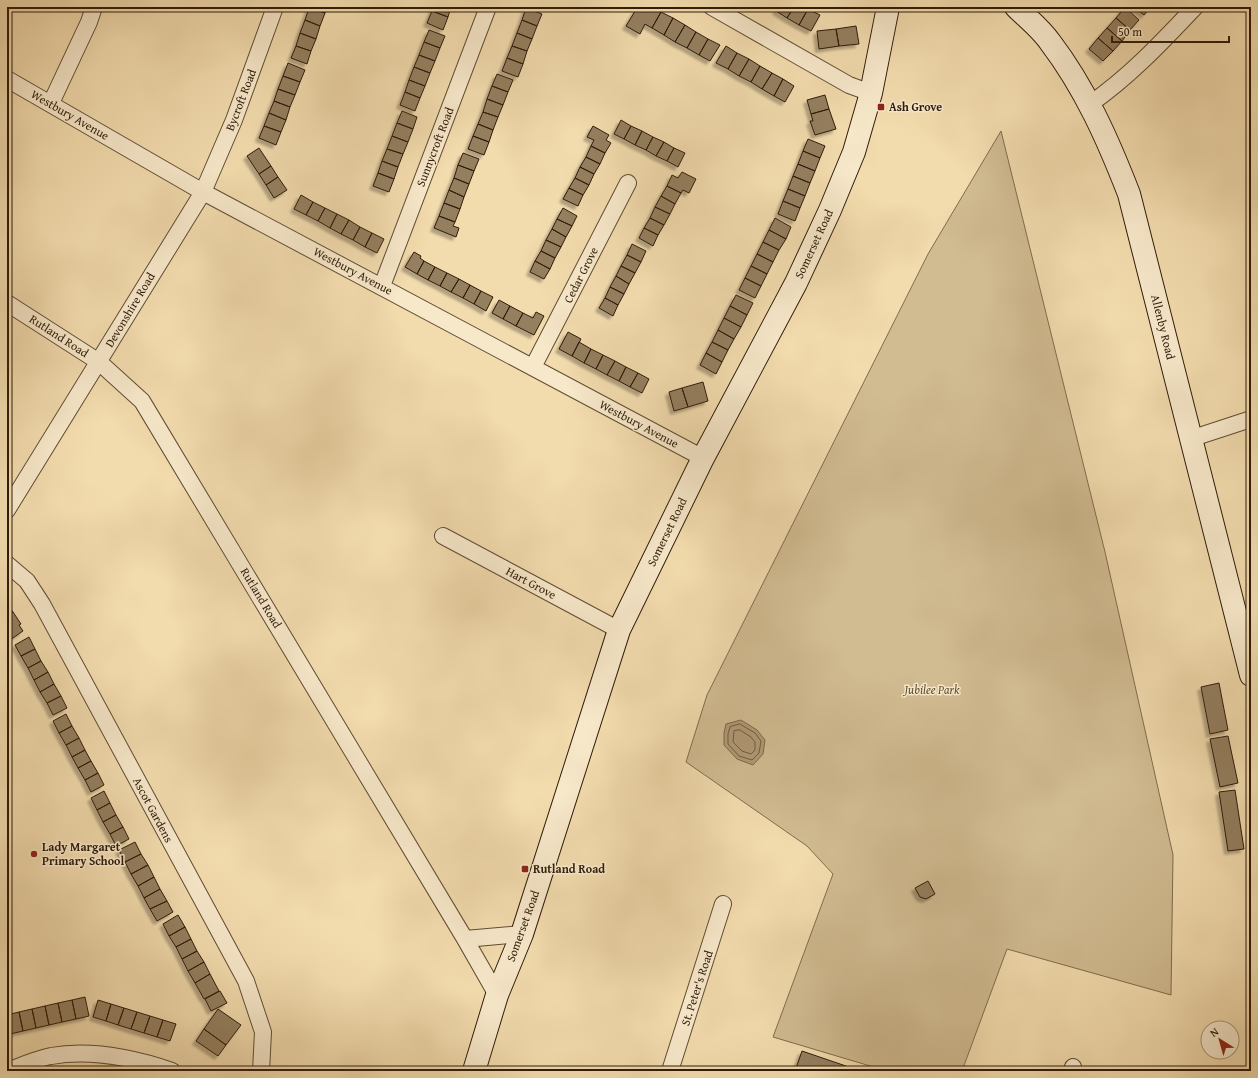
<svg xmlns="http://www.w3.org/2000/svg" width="1258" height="1078" viewBox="0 0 1258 1078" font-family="'Gentium Book Plus',serif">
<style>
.green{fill:#d1bb91;stroke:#806c4e}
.water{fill:#b09a76;stroke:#7c684b}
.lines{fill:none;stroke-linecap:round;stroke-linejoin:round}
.shore{stroke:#705b40;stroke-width:1}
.building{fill:#947f5f;stroke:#2f1c0a;filter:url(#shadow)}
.street-casing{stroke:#604c33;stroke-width:18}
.secondary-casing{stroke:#2f1c0a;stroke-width:24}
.street{stroke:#f7e8ca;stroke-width:16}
.secondary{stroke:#f7e8ca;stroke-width:22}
.poi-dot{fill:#8f2418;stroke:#f7e8ca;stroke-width:1.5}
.labels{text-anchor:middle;stroke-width:3;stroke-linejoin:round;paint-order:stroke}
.street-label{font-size:12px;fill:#2f1c0a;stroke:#f7e8ca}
.poi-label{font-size:12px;font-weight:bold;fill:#2f1c0a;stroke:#f7e8ca;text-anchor:start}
.park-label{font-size:12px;font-style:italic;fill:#604c32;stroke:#f7e8ca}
</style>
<defs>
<filter id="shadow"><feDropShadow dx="-3.5" dy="3.5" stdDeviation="1" flood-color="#0004"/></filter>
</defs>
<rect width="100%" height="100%" fill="#f2dbad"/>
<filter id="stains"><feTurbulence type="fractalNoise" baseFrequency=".005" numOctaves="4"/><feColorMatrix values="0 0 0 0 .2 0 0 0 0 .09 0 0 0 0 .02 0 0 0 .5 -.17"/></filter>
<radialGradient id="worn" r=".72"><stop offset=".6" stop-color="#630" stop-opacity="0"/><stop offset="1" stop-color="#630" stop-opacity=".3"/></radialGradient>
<path class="green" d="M1001 131 1105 552 1173 855 1171 995 1007 949 962 1071H887L773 1037 833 874 807 846 686 762 707 695 928 254Z"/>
<path class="water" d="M741 720 757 730 765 740 763 754 753 765 737 759 724 745V733L726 724Z"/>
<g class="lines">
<path class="shore" d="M740 724 755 733 761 741 759 753 752 760 739 756 728 744V734L730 727Z
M740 730 751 737 755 742V750L751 754 742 751 733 742 734 731Z"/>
</g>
<path class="building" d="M309 7H327L325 13Z
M433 7H451L448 17 432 11Z
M644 7 648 9 649 7H653L661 12 652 28 645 24 640 34 626 26 637 8Z
M778 7H794L787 18 776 11Z
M794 7H805L808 9 799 25 787 18Z
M1125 7 1139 20 1130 30 1116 18Z
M1134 7H1151L1144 15Z
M309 8 325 13 320 26 305 20Z
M526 8 542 14 537 26 522 20Z
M808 9 820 15 811 31 799 25Z
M432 11 448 17 443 30 427 23Z
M661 12 673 18 664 35 652 28Z
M673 18 685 25 675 42 664 35Z
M1116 18 1130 30 1122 41 1107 28Z
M305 20 320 26 316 39 300 33Z
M522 20 537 26 532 39 517 33Z
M685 25 696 32 687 48 675 42Z
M856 26 859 44 839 46 836 29Z
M1107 28 1122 41 1113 51 1098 38Z
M836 29 839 46 819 49 817 31Z
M429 30 445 36 440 48 424 42Z
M696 32 708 39 699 55 687 48Z
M300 33 316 39 311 51 296 46Z
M517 33 532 39 527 51 512 46Z
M1098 38 1113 51 1103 61 1089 49Z
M708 39 720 45 710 61 699 55Z
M424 42 440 48 435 61 419 55Z
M296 46 311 51 307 64 291 58Z
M512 46 527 51 523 64 507 58Z
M726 46 737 53 728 69 716 63Z
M737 53 749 59 739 76 728 69Z
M419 55 435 61 430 73 414 67Z
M507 58 523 64 518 77 502 71Z
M749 59 760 66 751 82 739 76Z
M288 63 305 70 300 82 283 76Z
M760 66 772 73 762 89 751 82Z
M414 67 430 73 425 86 409 80Z
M772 73 783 79 774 96 762 89Z
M497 74 513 80 508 92 492 86Z
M283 76 300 82 295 95 278 89Z
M783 79 794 86 785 102 774 96Z
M409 80 425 86 420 98 405 92Z
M492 86 508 92 503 105 487 99Z
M278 89 295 95 290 107 274 101Z
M405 92 420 98 415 111 400 105Z
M825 95 829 109 811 114 807 100Z
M487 99 503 105 498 117 483 112Z
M274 101 290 107 286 120 269 113Z
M829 109 836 129 815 135 810 121H813L811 114Z
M402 111 417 117 413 129 397 123Z
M483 112 498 117 493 130 478 124Z
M269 113 286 120 281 132 264 126Z
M621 120 631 126 624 139 614 134Z
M397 123 413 129 408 142 392 136Z
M478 124 493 130 489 142 473 136Z
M264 126 281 132 276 145 259 138Z
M593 126 609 135 606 140 611 143 605 153 591 146 594 140 587 137Z
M631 126 642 131 635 145 624 139Z
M642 131 653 137 646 150 635 145Z
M392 136 408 142 403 154 387 149Z
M473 136 489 142 484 155 468 149Z
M653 137 664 142 656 156 646 150Z
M808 139 825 146 820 158 803 151Z
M664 142 674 148 667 161 656 156Z
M591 146 605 153 600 164 586 157Z
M259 148 271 166 259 174 247 156Z
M674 148 685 153 678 167 667 161Z
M387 149 403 154 398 167 382 161Z
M803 151 820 158 815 171 798 164Z
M463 153 479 159 474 171 458 165Z
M586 157 600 164 594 174 580 167Z
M382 161 398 167 394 179 378 173Z
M798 164 815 171 810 183 793 176Z
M458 165 474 171 469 184 454 178Z
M271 166 278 177 266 185 259 174Z
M580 167 594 174 589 185 575 178Z
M682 172 696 179 689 193 683 190 681 193 667 186 672 175 678 178Z
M378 173 394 179 389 192 373 186Z
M793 176 810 183 805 196 788 189Z
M278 177 287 190 274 198 266 185Z
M454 178 469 184 464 197 449 190Z
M575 178 589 185 583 195 569 188Z
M667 186 681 193 675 204 661 196Z
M569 188 583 195 578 206 563 199Z
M788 189 805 196 800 208 783 201Z
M449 190 464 197 460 209 444 203Z
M301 195 313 202 306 215 294 209Z
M661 196 675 204 670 214 655 207Z
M783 201 800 208 795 221 778 214Z
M313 202 325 208 318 221 306 215Z
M444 203 460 209 455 222 439 216Z
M655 207 670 214 664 225 650 218Z
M325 208 337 214 330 228 318 221Z
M563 208 577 216 572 226 557 219Z
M337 214 349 220 341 234 330 228Z
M439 216 455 222 453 226 459 228 456 237 434 228Z
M650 218 664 225 658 235 644 228Z
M775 218 791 227 786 239 769 230Z
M557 219 572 226 566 237 552 229Z
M349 220 360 227 353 240 341 234Z
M360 227 372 233 365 247 353 240Z
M644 228 658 235 653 246 639 238Z
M552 229 566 237 561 247 546 240Z
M769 230 786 239 779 250 763 242Z
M372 233 384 239 377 253 365 247Z
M546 240 561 247 555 258 541 251Z
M763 242 779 250 773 262 757 254Z
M632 244 646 251 641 262 627 255Z
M541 251 555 258 550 269 535 261Z
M414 252 421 256 420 258 424 261 417 274 405 267Z
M757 254 773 262 767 274 751 266Z
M627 255 641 262 635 273 621 266Z
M424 261 435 267 428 280 417 274Z
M535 261 550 269 544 279 530 272Z
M621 266 635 273 629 284 616 276Z
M751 266 767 274 761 286 745 278Z
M435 267 447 273 440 286 428 280Z
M447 273 459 279 451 292 440 286Z
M616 276 629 284 624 294 610 287Z
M745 278 761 286 755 298 739 290Z
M459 279 470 285 463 298 451 292Z
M470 285 481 291 474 304 463 298Z
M610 287 624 294 618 305 605 298Z
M481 291 493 297 486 311 474 304Z
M736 295 753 303 747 315 730 306Z
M605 298 618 305 613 316 599 308Z
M499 300 510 306 503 319 492 313Z
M510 306 523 313 516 326 503 319Z
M730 306 747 315 741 327 724 318Z
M536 312 544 316 534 335 516 326 523 313 533 318Z
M724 318 741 327 734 339 718 330Z
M718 330 734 339 728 350 712 342Z
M568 332 581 339 572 356 559 349Z
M579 342 591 349 584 363 572 356Z
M712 342 728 350 722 362 706 353Z
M591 349 603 355 596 369 584 363Z
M706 353 722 362 716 374 700 365Z
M603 355 615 361 607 375 596 369Z
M615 361 626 367 619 381 607 375Z
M626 367 638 373 630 387 619 381Z
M638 373 649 379 642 393 630 387Z
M703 382 708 401 688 407 682 388Z
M682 388 688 407 674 411 669 392Z
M7 604 13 612 7 616Z
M13 612 21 624 19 625 23 631 7 642V616Z
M29 637 35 649 21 656 15 645Z
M35 649 41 661 28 668 21 656Z
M41 661 48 672 34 680 28 668Z
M48 672 54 684 40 692 34 680Z
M1219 683 1228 730 1210 734 1201 687Z
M54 684 61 696 47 703 40 692Z
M61 696 67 708 53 715 47 703Z
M66 714 72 726 59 733 53 721Z
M72 726 79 738 66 745 59 733Z
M1228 736 1238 783 1220 787 1210 739Z
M79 738 85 750 72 757 66 745Z
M85 750 91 761 78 768 72 757Z
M91 761 98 773 85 780 78 768Z
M98 773 104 785 91 792 85 780Z
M1235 790 1244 849 1228 851 1219 792Z
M104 791 110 803 97 810 91 798Z
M110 803 116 815 103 822 97 810Z
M116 815 123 827 110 834 103 822Z
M123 827 129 839 116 846 110 834Z
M135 842 141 854 125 862 119 850Z
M141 854 148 865 131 874 125 862Z
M148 865 154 877 138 886 131 874Z
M154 877 160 889 144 898 138 886Z
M928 881 935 894 926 899 920 897 915 888Z
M160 889 167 901 150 909 144 898Z
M167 901 173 912 157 921 150 909Z
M178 915 185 927 169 936 163 924Z
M185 927 191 939 176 947 169 936Z
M191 939 197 951 182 959 176 947Z
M197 951 204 962 188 971 182 959Z
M204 962 210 974 195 983 188 971Z
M210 974 219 991 204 999 195 983Z
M220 991 227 1003 211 1011 205 999Z
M85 997 89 1016 76 1019 72 1000Z
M72 1000 76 1019 62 1022 58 1003Z
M98 1000 111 1004 106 1021 93 1017Z
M58 1003 62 1022 49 1025 45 1006Z
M111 1004 124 1008 118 1025 106 1021Z
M45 1006 49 1025 36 1028 32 1009Z
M124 1008 137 1012 131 1029 118 1025Z
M32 1009 36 1028 23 1031 19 1012Z
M218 1009 241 1025 226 1045 204 1029Z
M19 1012 23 1031 10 1034 7 1021V1015Z
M137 1012 150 1016 144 1033 131 1029Z
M150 1016 163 1020 157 1037 144 1033Z
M163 1020 176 1024 170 1041 157 1037Z
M204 1029 226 1045 218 1056 196 1041Z
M802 1051 846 1066 844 1071H795Z"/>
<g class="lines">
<defs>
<path id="street" d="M712 7 849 85 871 93
M7 79 203 192 703 458
M51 103 89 22 94 7
M1090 104C1129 77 1162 42 1195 7
M382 286 488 7
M7 303 99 362 142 401 465 939 497 995
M533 367 628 183
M1190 439 1251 419
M7 510 203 192 234 120 275 7
M443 536 619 630
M7 564 27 581 42 604 246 981 263 1032 261 1071
M465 939 522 934
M8 1071C22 1065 36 1059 51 1056 91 1049 134 1058 172 1071
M670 1071 723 904
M1072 1071 1073 1067"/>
<path id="secondary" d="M1016 7C1027 18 1041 29 1050 42 1085 88 1108 140 1129 194L1251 675
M474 1071 497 995 522 934 619 630 703 458 796 283 830 210 854 152 871 93 888 7"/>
</defs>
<use href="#street" class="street-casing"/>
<use href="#secondary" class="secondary-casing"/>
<use href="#street" class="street"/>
<use href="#secondary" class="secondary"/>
</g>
<g class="poi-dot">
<rect x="877" y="103" width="8" height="8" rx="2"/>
<circle cx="34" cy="854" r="4"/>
<rect x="521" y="865" width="8" height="8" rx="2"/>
</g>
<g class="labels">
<g class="street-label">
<text transform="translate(241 100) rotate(-69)" y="4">Bycroft Road</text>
<text transform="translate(70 115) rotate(30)" y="4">Westbury Avenue</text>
<text transform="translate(435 147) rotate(-69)" y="4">Sunnycroft Road</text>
<text transform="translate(814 244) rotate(-65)" y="4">Somerset Road</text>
<text transform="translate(353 271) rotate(28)" y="4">Westbury Avenue</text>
<text transform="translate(581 275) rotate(-63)" y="4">Cedar Grove</text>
<text transform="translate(130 310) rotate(-59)" y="4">Devonshire Road</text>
<text transform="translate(1163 327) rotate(76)" y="4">Allenby Road</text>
<text transform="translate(59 336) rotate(33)" y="4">Rutland Road</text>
<text transform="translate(639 424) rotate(28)" y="4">Westbury Avenue</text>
<text transform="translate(667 532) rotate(-64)" y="4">Somerset Road</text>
<text transform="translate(531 583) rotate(28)" y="4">Hart Grove</text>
<text transform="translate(261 598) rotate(59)" y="4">Rutland Road</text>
<text transform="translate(153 810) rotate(62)" y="4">Ascot Gardens</text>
<text transform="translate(523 926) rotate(-70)" y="4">Somerset Road</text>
<text transform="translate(697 988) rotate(-72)" y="4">St. Peter's Road</text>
</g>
<g class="poi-label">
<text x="889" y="111">Ash Grove</text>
<text x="42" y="851">Lady Margaret<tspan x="42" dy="14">Primary School</tspan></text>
<text x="533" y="873">Rutland Road</text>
</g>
<g class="park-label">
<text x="932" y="694">Jubilee Park</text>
</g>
</g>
<rect width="1258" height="1078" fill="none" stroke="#f2dbad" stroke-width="24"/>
<rect x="8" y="8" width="1242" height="1062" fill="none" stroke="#2f1c0a" stroke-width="2"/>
<rect x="12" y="12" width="1234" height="1054" fill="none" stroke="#2f1c0a"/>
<g transform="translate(1220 1040) rotate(323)"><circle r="19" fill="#f7e8ca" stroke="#a7967d"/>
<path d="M0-3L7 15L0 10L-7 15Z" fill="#8f2418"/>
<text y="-6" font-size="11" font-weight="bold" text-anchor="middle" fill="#2f1c0a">N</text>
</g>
<path d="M1112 36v6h117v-6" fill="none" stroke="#2f1c0a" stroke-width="2"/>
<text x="1118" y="36" font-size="12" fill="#2f1c0a" stroke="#f7e8ca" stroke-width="3" paint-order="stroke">50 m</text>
<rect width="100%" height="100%" filter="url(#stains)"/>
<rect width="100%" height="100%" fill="url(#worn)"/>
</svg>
